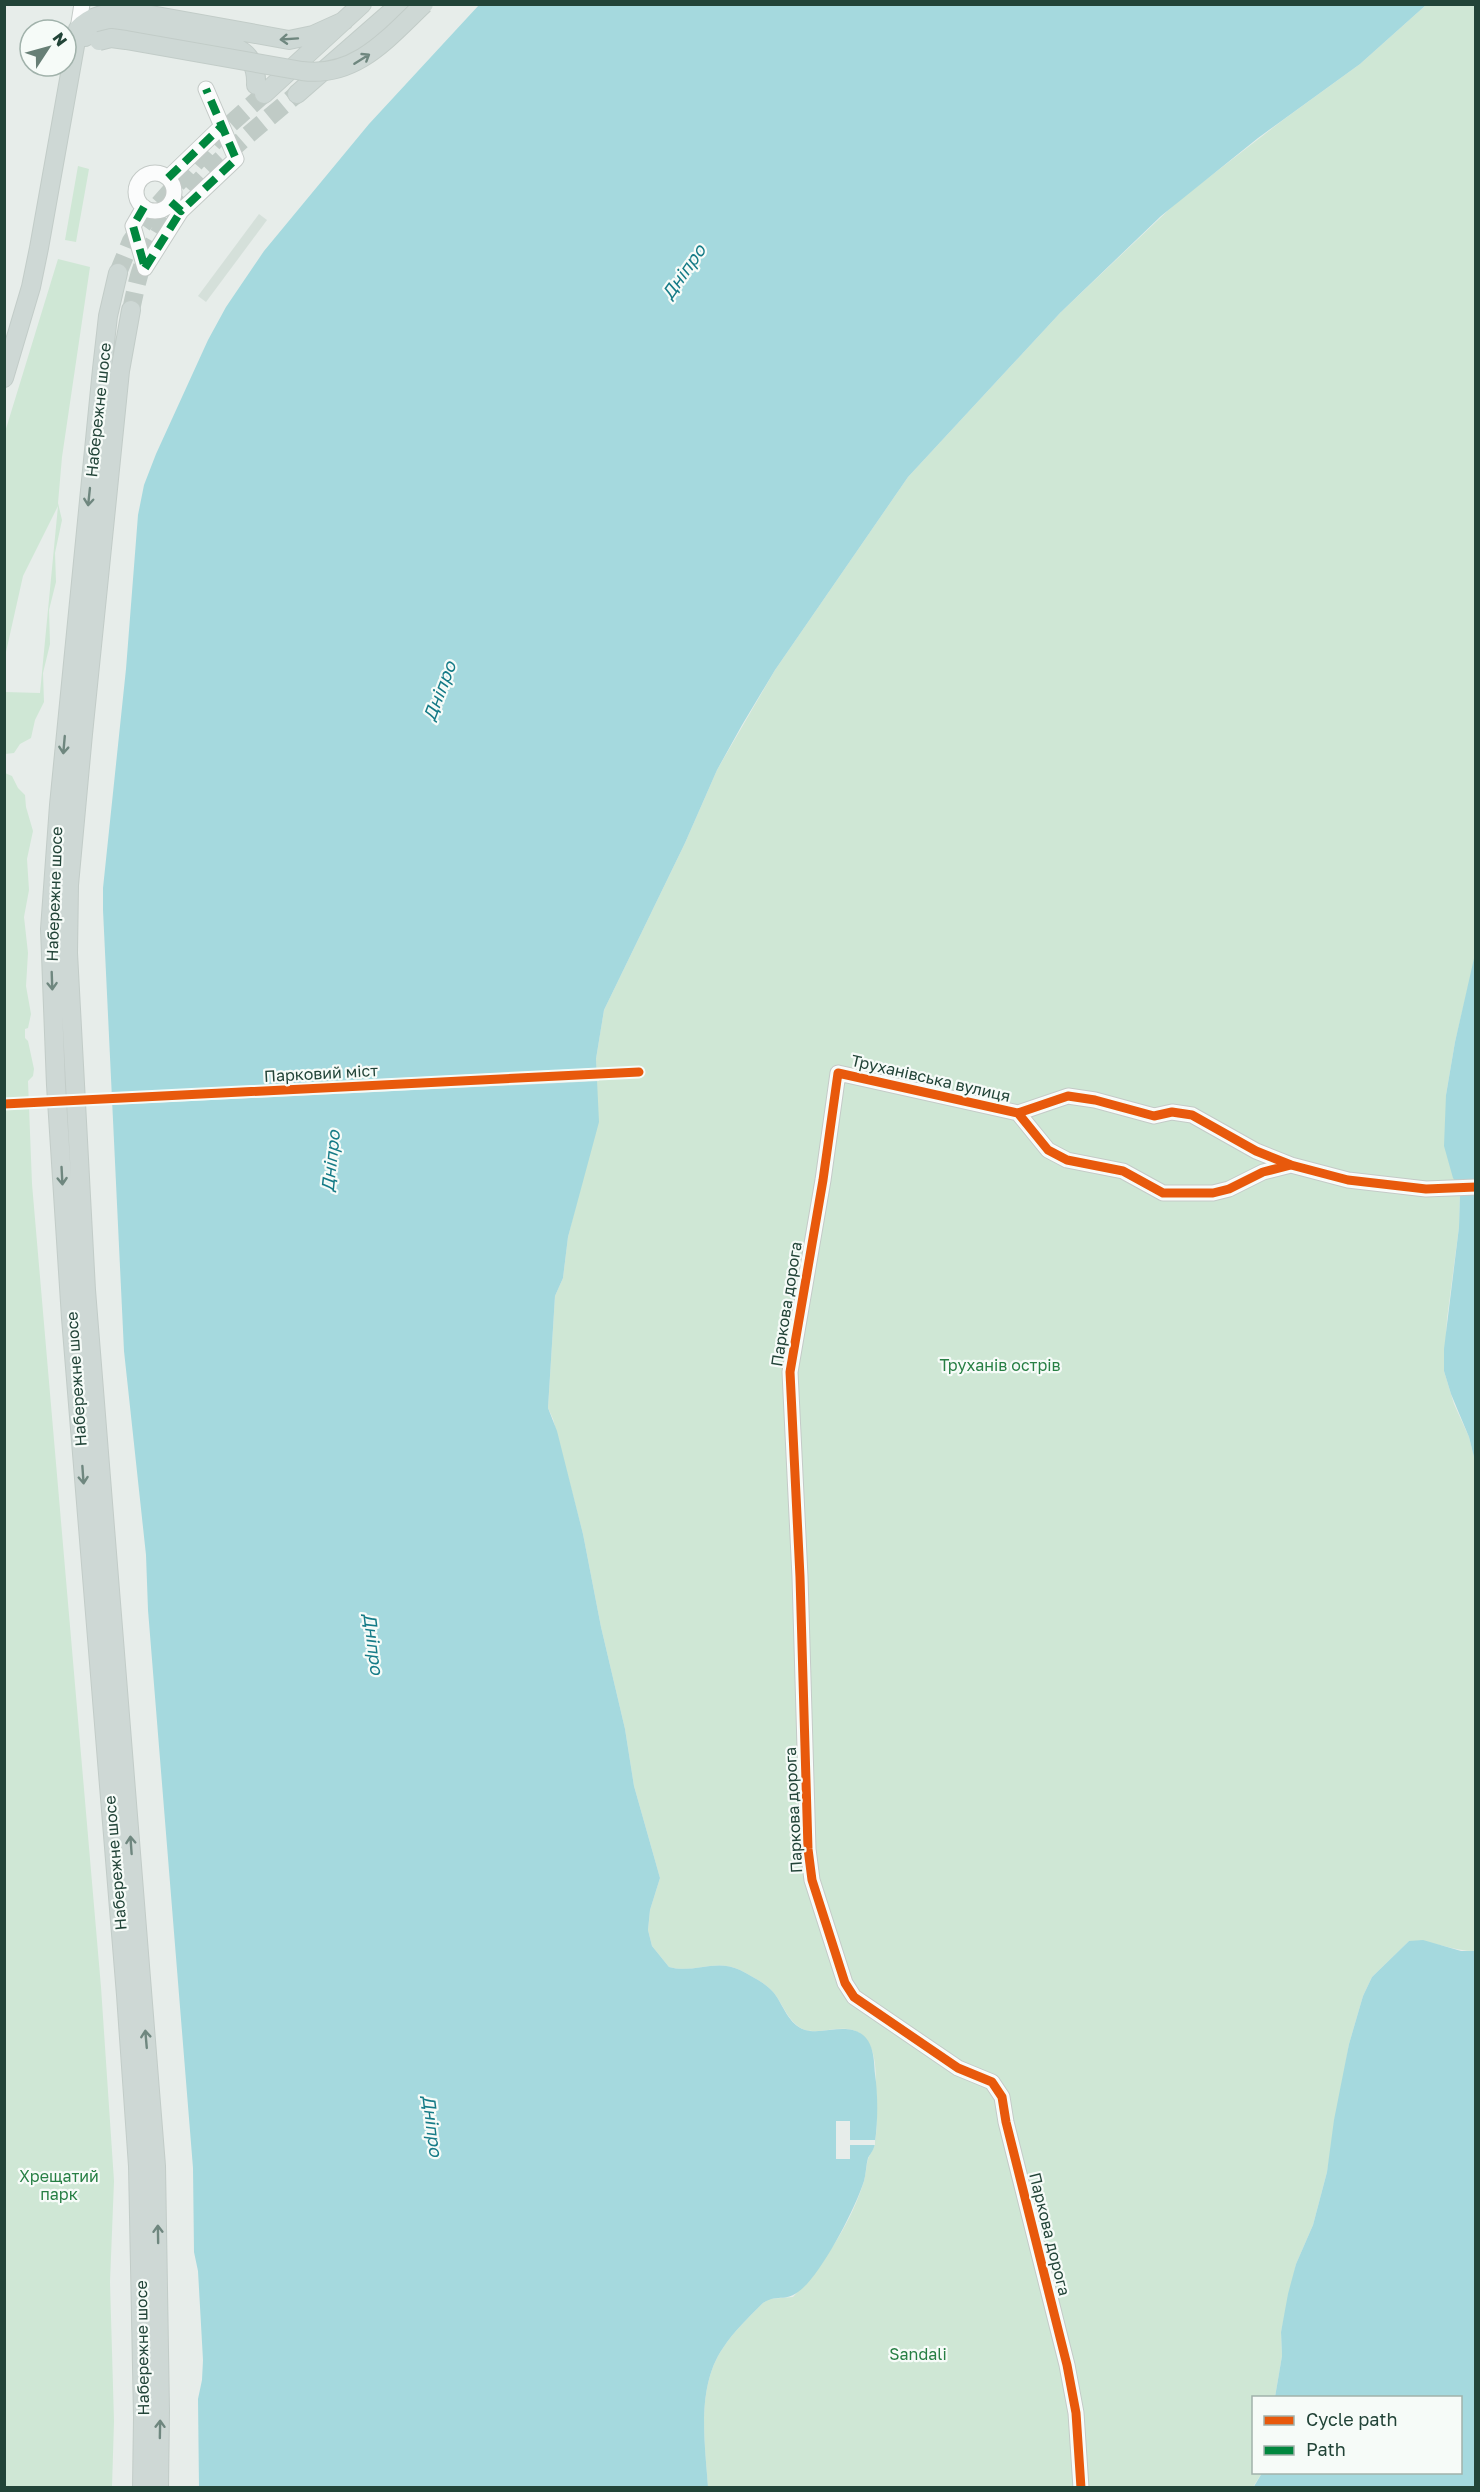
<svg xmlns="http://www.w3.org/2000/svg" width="1480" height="2492" viewBox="0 0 1480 2492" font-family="'Golos Text',sans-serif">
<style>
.built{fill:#d5e0da}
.green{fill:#cfe7d5}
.water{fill:#a5d9de}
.pier{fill:#e7edea}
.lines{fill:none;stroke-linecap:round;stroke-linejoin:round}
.major-tunnel{stroke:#c0cbc6;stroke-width:18;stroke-dasharray:18 9;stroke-linecap:butt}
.minor-casing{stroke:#c4cac7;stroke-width:17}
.major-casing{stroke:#c2ccc8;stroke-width:20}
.minor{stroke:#fbfcfc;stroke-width:15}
.major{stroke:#ced8d5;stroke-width:18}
.major-bridge-casing{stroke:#c2ccc8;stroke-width:20;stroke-linecap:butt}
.major-bridge{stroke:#ced8d5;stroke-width:18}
.quiet{stroke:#00873e;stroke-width:8;stroke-dasharray:15 8;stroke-linecap:butt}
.cycleway-casing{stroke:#f6fbf8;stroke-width:13}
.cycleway{stroke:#e8590c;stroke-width:9}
.oneway{stroke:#6f877f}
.labels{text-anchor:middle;stroke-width:4.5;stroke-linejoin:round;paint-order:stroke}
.street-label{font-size:16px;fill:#224438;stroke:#f6fbf8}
.park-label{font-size:16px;fill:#277f44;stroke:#f6fbf8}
.water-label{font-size:18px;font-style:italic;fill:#157b87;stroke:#f6fbf8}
</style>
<rect width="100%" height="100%" fill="#e7edea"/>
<path class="built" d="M259 214 267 220 206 302 198 296Z"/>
<path class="green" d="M1426 5H1475L1476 954 1455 1042 1446 1095V1116L1460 1194 1459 1227 1447 1319 1444 1371 1454 1404 1469 1437 1475 1461V1951C1453 1951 1432 1940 1409 1941L1372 1977 1363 1996 1349 2044 1327 2172 1313 2225 1296 2264 1281 2332 1282 2356 1275 2397 1254 2398V2472L1262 2473 1253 2487H708C705 2443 696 2387 723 2348 734 2331 749 2317 763 2303L769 2299 793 2297C823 2265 851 2224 864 2181 866 2174 866 2166 868 2159 870 2153 875 2148 875 2142 878 2125 877 2105 876 2087 876 2072 876 2047 863 2036 847 2021 823 2035 805 2030 789 2024 784 2006 774 1993 766 1983 751 1976 740 1970 716 1958 693 1974 669 1967L652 1946 648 1930 650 1910 660 1878 634 1786 625 1729 601 1627 583 1534 553 1419 548 1408 555 1296 563 1278 568 1237 580 1189 597 1090 596 1059 604 1010 685 843 717 770 775 670 908 477 1060 313 1177 202 1283 120 1360 64Z
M78 166 89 169 76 242 65 240Z
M58 259 90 267 62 457 58 503 62 520 55 553 56 582 49 610 50 644 43 673 44 702 35 720 31 738 20 744 14 753 5 754V692L40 693 58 506 23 576 6 652 5 667V432Z
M5 773 12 776 18 788 25 795 26 807 33 831 27 859 29 890 24 917 28 953 26 986 31 1014 28 1028 25 1029V1038L28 1041 34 1069 33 1076 28 1081 32 1184 101 1987 114 2181 110 2282 114 2421 112 2487H5Z"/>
<path class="water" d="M479 5H1426L1360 64 1258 138 1161 216 1060 313 908 477 775 670 742 725 717 770 685 843 604 1010 596 1059 599 1122 568 1237 563 1278 555 1296 548 1408 557 1431 583 1534 601 1627 625 1729 634 1786 660 1878 650 1910 648 1930 652 1946 669 1967C693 1974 716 1958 740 1970 751 1976 766 1983 774 1993 784 2006 788 2024 805 2030 824 2035 846 2022 863 2035 874 2044 874 2061 875 2074 878 2095 878 2120 875 2142 875 2148 871 2153 868 2158 866 2165 866 2174 864 2181 855 2209 827 2262 807 2284 786 2306 780 2292 763 2303 749 2317 734 2331 723 2348 696 2387 705 2443 708 2487L199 2488 198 2399 202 2380 203 2360 198 2271 194 2252 193 2168 148 1610 146 1555 124 1351 103 910V888L126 669 138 515 144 485 156 454 208 340 226 307 264 251 369 124Z
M1475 954V1461L1469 1437 1451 1394 1444 1371V1349L1459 1227 1460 1194 1459 1186 1453 1178 1444 1146 1446 1095 1455 1042Z
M1423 1940 1461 1951H1475V2487L1253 2488 1262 2473 1460 2472V2398L1275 2397 1282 2356 1281 2332 1288 2294 1296 2264 1313 2225 1327 2172 1334 2120 1349 2044 1363 1996 1372 1977 1409 1941Z"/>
<path class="pier" d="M599 1068V1081L109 1105 108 1093Z
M836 2121H850V2140H875V2145H850V2159H836Z"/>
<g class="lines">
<path class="major-tunnel" d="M118 273 131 241 152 212 228 126 264 94
M131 310C135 293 138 273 146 257 179 188 240 142 297 94"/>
<defs>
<path id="minor" d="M78 29 82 4
M136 192a19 19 0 1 1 38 0a19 19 0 1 1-38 0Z
M168 178 221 127
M171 202 181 211 236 159 206 89
M144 207 133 226 145 268
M145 268 181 211
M1018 1113 1048 1150 1067 1160 1123 1171 1163 1193H1213L1229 1189 1263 1172 1291 1165
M1081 2488 1076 2413 1067 2365 1006 2122 1002 2097 992 2082 958 2068 854 1997 845 1983 812 1880 808 1849 800 1577 790 1372 823 1180 838 1073 1018 1113 1068 1096 1095 1100 1154 1116 1172 1112 1192 1115 1256 1151 1291 1165 1348 1180 1426 1189 1476 1187"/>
<path id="major" d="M85 37 98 29 115 26 235 47C250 54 257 67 256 85
M264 94 362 4
M297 94 400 4
M118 273 108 316 102 369 59 805 50 929 56 1085 71 1318 126 1995 138 2166 143 2417 142 2488
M131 310 120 371 83 734 69 885 68 953 86 1290 156 2166 160 2411 159 2488
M4 378 31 287 39 248 78 29C91 14 110 13 129 11L289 40 313 35 344 21"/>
</defs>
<use href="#minor" class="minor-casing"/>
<use href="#major" class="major-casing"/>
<use href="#minor" class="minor"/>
<use href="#major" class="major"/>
<defs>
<path id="major-bridge" d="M99 41 111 38 126 40 302 71C356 78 388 38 424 4"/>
</defs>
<use href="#major-bridge" class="major-bridge-casing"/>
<use href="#major-bridge" class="major-bridge"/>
<path class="quiet" d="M168 178 221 127
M171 202 181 211 236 159 206 89
M144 207 133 226 145 268
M145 268 181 211"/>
<defs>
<path id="cycleway" d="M4 1104 639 1072
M1018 1113 1048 1150 1067 1160 1123 1171 1163 1193H1213L1229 1189 1263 1172 1291 1165
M1081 2488 1076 2413 1067 2365 1006 2122 1002 2097 992 2082 958 2068 854 1997 845 1983 812 1880 808 1849 800 1577 790 1372 823 1180 838 1073 1018 1113 1068 1096 1095 1100 1154 1116 1172 1112 1192 1115 1256 1151 1291 1165 1348 1180 1426 1189 1476 1187"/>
</defs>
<use href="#cycleway" class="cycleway-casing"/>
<use href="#cycleway" class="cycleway"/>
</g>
<defs><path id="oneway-shaft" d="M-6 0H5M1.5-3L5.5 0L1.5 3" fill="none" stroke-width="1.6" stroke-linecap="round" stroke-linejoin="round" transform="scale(1.5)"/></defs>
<g class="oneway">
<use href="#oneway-shaft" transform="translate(289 39) rotate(176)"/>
<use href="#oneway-shaft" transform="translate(362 59) rotate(-32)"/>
<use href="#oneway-shaft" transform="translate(89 497) rotate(96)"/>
<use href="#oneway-shaft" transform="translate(64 745) rotate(95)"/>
<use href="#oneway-shaft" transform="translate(52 981) rotate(88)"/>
<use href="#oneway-shaft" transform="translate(62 1176) rotate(87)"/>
<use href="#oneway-shaft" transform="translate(83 1475) rotate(86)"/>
<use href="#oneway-shaft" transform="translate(131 1845) rotate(-94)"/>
<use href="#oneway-shaft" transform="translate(146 2039) rotate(-95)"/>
<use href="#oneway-shaft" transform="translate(158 2234) rotate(-91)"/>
<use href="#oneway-shaft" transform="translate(160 2429) rotate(-89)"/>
</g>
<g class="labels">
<g class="street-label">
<text transform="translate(98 410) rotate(-84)" y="6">Набережне шосе</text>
<text transform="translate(54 894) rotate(-88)" y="6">Набережне шосе</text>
<text transform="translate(321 1073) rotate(-3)" y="6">Парковий міст</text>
<text transform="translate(931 1078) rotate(13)" y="6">Труханівська вулиця</text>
<text transform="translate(786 1304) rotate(-81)" y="6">Паркова дорога</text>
<text transform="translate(76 1379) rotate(-94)" y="6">Набережне шосе</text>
<text transform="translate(793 1810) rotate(-93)" y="6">Паркова дорога</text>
<text transform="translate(115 1863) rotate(-95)" y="6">Набережне шосе</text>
<text transform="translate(1050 2234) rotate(76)" y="6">Паркова дорога</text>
<text transform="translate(142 2348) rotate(-91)" y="6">Набережне шосе</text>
</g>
<g class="park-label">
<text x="1000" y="1371">Труханів острів</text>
<text x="59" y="2182">Хрещатий<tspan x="59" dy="18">парк</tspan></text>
<text x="918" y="2360">Sandali</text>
</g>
<g class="water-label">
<text transform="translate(684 272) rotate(-55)" y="6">Дніпро</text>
<text transform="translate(440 691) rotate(-69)" y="6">Дніпро</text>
<text transform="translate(331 1161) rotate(-84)" y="6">Дніпро</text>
<text transform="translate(373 1644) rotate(83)" y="6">Дніпро</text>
<text transform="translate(432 2126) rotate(83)" y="6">Дніпро</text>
</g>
</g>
<rect width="1480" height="2492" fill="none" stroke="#224438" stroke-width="12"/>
<rect x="1252" y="2396" width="210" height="78" fill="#f6fbf8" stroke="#a1b2ab" stroke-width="1.5"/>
<rect x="1264" y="2416" width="30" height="9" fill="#e8590c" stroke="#a1b2ab" stroke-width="1.5"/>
<text x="1306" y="2426" font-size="18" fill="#224438">Cycle path</text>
<rect x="1264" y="2446" width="30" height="9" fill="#00873e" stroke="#a1b2ab" stroke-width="1.5"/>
<text x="1306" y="2456" font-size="18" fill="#224438">Path</text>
<g transform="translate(48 48) rotate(54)"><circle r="28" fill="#f6fbf8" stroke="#a1b2ab" stroke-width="1.5"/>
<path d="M0-4.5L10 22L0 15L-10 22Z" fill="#677f76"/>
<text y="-9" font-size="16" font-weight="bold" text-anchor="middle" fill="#224438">N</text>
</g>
</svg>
